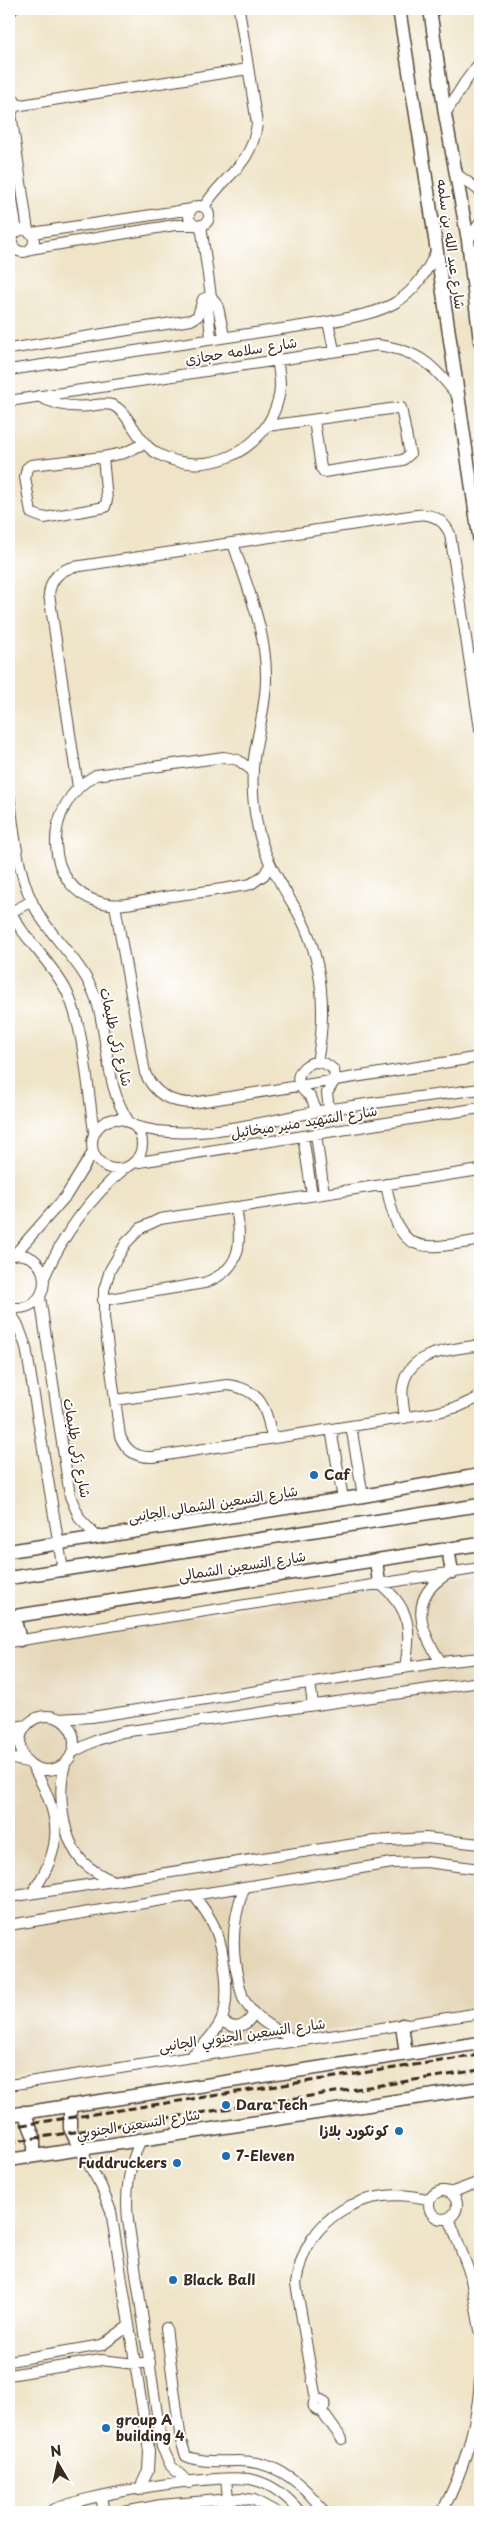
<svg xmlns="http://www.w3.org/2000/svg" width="489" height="2521" viewBox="0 0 489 2521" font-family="'Playpen Sans','Playpen Sans Arabic',sans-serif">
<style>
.built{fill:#e4d6b7}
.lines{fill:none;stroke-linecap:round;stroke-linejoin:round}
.minor-casing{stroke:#564638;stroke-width:12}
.major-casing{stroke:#564638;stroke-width:15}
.minor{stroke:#fff;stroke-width:10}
.major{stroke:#fff;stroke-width:12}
.rail{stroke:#3b2a1e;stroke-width:3;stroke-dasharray:8 4;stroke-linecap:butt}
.poi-dot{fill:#1f6fb2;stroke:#fff;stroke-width:2}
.labels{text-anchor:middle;stroke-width:4;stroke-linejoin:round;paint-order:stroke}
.street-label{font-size:14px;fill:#3b2a1e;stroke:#fff}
.poi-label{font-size:14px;font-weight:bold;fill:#3b2a1e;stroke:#fff;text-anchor:start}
</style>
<rect width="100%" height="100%" fill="#fff"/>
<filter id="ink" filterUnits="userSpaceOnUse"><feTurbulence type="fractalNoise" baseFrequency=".02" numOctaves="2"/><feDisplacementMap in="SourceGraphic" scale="10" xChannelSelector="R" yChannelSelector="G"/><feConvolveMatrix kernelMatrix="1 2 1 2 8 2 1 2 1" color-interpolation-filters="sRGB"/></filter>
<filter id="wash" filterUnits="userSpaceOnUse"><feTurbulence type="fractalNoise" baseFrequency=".0096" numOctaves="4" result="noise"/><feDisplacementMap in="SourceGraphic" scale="20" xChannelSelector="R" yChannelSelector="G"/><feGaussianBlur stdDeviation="1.12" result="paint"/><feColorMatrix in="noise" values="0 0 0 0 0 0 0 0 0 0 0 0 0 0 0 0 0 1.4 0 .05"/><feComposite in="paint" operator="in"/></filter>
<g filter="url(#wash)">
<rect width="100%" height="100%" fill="#efe4c8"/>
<path class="built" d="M480 1575V2008L9 2079V1643Z"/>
</g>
<g filter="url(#ink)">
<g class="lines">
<defs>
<path id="minor" d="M9 14 13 9
M9 93 15 101 13 110
M15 106 248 69
M11 113 28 231
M445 114 465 82 480 62
M458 175 480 191
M9 180 17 232
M189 216a10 10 0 1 1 20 0a10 10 0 1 1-20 0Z
M204 207C224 174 251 168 257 124L239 9
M201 225 211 296 208 308 211 338
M12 241a11 11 0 1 1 22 0a11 11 0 1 1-22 0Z
M32 233 192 209
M468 240 480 223
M30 249 175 225H195
M211 296 218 307 224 336
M328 322 334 350
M9 349 191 320 198 316 203 299 211 296
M9 370 328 322C385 311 411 307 437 250
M38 396C55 405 70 408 89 406 96 405 105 403 112 405 129 411 137 443 158 454 205 479 265 452 278 400 282 387 279 372 277 359
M9 401 377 345C418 350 434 365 458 397
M267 426 397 408H401L410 454 403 460 324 472 321 468 314 420
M103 457 107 500 105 507 44 518 31 513 25 477 27 468 31 465Z
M103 457 124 453 143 444
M233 543C247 587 267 632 266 679 266 706 258 731 254 758 251 781 253 806 258 829 265 860 281 884 297 911 323 957 327 1011 317 1062
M253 771 238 760 224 757 96 775C41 804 42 889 103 903 122 908 145 900 164 897 193 893 222 890 251 884L264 875 270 865
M78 787 49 594C51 579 59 570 74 567L416 515C431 513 443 519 450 534L480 729
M9 795C15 835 17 878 38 913 57 944 86 966 97 1002 109 1043 105 1086 129 1122
M115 905 145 1073C154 1093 170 1103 192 1103L480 1057
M9 908C23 939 50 960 66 990 84 1025 88 1091 94 1132
M11 912 32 901
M315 1112C313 1091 305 1097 300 1085 294 1074 306 1063 316 1062 324 1062 329 1065 334 1070L335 1080 327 1093 329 1110
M92 1144a25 25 0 1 1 50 0a25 25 0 1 1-50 0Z
M135 1126C191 1144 267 1120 326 1110 377 1102 429 1096 480 1089
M316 1134 324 1193
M303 1136 312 1195
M133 1163 480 1108
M480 1170 160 1219 141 1228 126 1243 110 1270 104 1290V1318L120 1436C126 1451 136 1458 153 1457L434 1413 458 1407 480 1397
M386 1184C399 1255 416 1251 480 1240
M15 1254 66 1196 93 1152
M44 1278C63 1234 89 1199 125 1168
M40 1297 70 1496 80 1519 97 1537
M103 1300 204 1283C243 1269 242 1242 236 1207
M9 1307C54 1317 56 1249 12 1255
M9 1310 18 1325 26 1347 63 1570
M115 1400 227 1385C262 1389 266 1409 272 1438
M405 1418C404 1408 401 1396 403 1386 409 1350 452 1350 480 1345
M351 1426 363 1496
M331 1429 343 1499
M379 1583C412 1609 411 1630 405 1668
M9 1642 480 1568
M441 1662C420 1631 407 1597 448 1574
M310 1683 313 1705
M20 1743a27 27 0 1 1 54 0a27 27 0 1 1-54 0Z
M59 1719 92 1717 441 1662 480 1658
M9 1728 27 1725
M73 1752 97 1740 122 1732 480 1682
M9 1758 27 1762
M65 1764C57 1793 62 1839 83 1862 91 1870 102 1876 113 1881
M244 1888C230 1926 231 1959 243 1998 254 2020 275 2029 296 2041
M32 1893C65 1846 61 1815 33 1767
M9 1897 374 1841 426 1838 480 1844
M9 1925 392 1863 426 1862 480 1869
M222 2020C233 2031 246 2028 253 2014
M191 2056C203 2046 214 2035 221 2021 232 1998 224 1948 214 1926 209 1915 202 1906 195 1897
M9 2085 480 2013
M141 2139C129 2166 125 2190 128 2220L162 2447 171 2466 189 2483
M80 2149 101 2186 111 2211 149 2451 148 2471 139 2490
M429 2205a14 14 0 1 1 28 0a14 14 0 1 1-28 0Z
M450 2193 480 2182
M449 2218 470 2274 480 2330
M166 2328 181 2441 186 2456C202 2463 218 2461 235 2461 274 2460 302 2481 324 2512
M9 2361 102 2345 129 2326
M9 2375 101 2360 135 2364 150 2362
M313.5 2405a5.5 5.5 0 1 1 11 0a5.5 5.5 0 1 1-11 0Z
M316 2400 296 2284C304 2217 366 2182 430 2200
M321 2410 342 2439
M226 2479 228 2498
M101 2497 104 2512
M49 2512C78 2495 221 2472 254 2480 273 2485 288 2497 300 2512
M124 2512 161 2505 241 2498 254 2500 276 2512
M442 2512C464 2470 477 2427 480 2380"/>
<path id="major" d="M399 9 425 171 480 543
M430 9 445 114 468 240 480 341
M448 1549 452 1572
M9 1551 363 1496 480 1475
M376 1560 379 1583
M9 1578 480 1505
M9 1616 14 1617 20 1640
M9 1617 480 1544
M402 2025 406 2054
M70 2105V2128L80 2149
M24 2112 34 2137V2156
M9 2115 480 2043
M9 2160 480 2088"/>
</defs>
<use href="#minor" class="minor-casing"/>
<use href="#major" class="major-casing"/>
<use href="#minor" class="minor"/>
<use href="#major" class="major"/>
<path class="rail" d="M9 2127 480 2055
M9 2142 480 2070"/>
</g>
</g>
<g class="poi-dot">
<circle cx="314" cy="1475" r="5"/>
<circle cx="226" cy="2105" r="5"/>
<circle cx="399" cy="2131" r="5"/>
<circle cx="226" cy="2156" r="5"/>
<circle cx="177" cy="2163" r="5"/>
<circle cx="173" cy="2280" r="5"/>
<circle cx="106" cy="2428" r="5"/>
</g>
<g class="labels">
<g class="street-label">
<text transform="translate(451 244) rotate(82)" y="5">شارع عبد الله بن سلمه</text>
<text transform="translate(241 351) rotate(-9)" y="5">شارع سلامه حجازى</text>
<text transform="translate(116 1037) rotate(77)" y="5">شارع زكى طليمات</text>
<text transform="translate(304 1122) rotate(-9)" y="5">شارع الشهيد منير ميخائيل</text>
<text transform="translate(77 1448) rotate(80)" y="5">شارع زكى طليمات</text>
<text transform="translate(213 1504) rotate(-9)" y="5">شارع التسعين الشمالى الجانبى</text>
<text transform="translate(242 1566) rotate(-9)" y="5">شارع التسعين الشمالى</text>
<text transform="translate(242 2035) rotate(-8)" y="5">شارع التسعين الجنوبي الجانبى</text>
<text transform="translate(138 2124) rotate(-9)" y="5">شارع التسعين الجنوبي</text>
</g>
<g class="poi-label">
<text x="324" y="1480">Caf</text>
<text x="236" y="2110">Dara Tech</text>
<text x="389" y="2136" text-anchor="end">كونكورد بلازا</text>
<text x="236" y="2161">7-Eleven</text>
<text x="167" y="2168" text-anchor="end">Fuddruckers</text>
<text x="183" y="2285">Black Ball</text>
<text x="116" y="2425">group A<tspan x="116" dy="16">building 4</tspan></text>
</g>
</g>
<rect width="489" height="2521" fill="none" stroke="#fff" stroke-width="30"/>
<g transform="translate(58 2464) rotate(351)" stroke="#ffffff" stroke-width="4" paint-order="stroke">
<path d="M0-4L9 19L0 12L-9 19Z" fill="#3b2a1e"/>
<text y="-8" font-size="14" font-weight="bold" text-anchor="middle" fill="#3b2a1e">N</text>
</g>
</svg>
